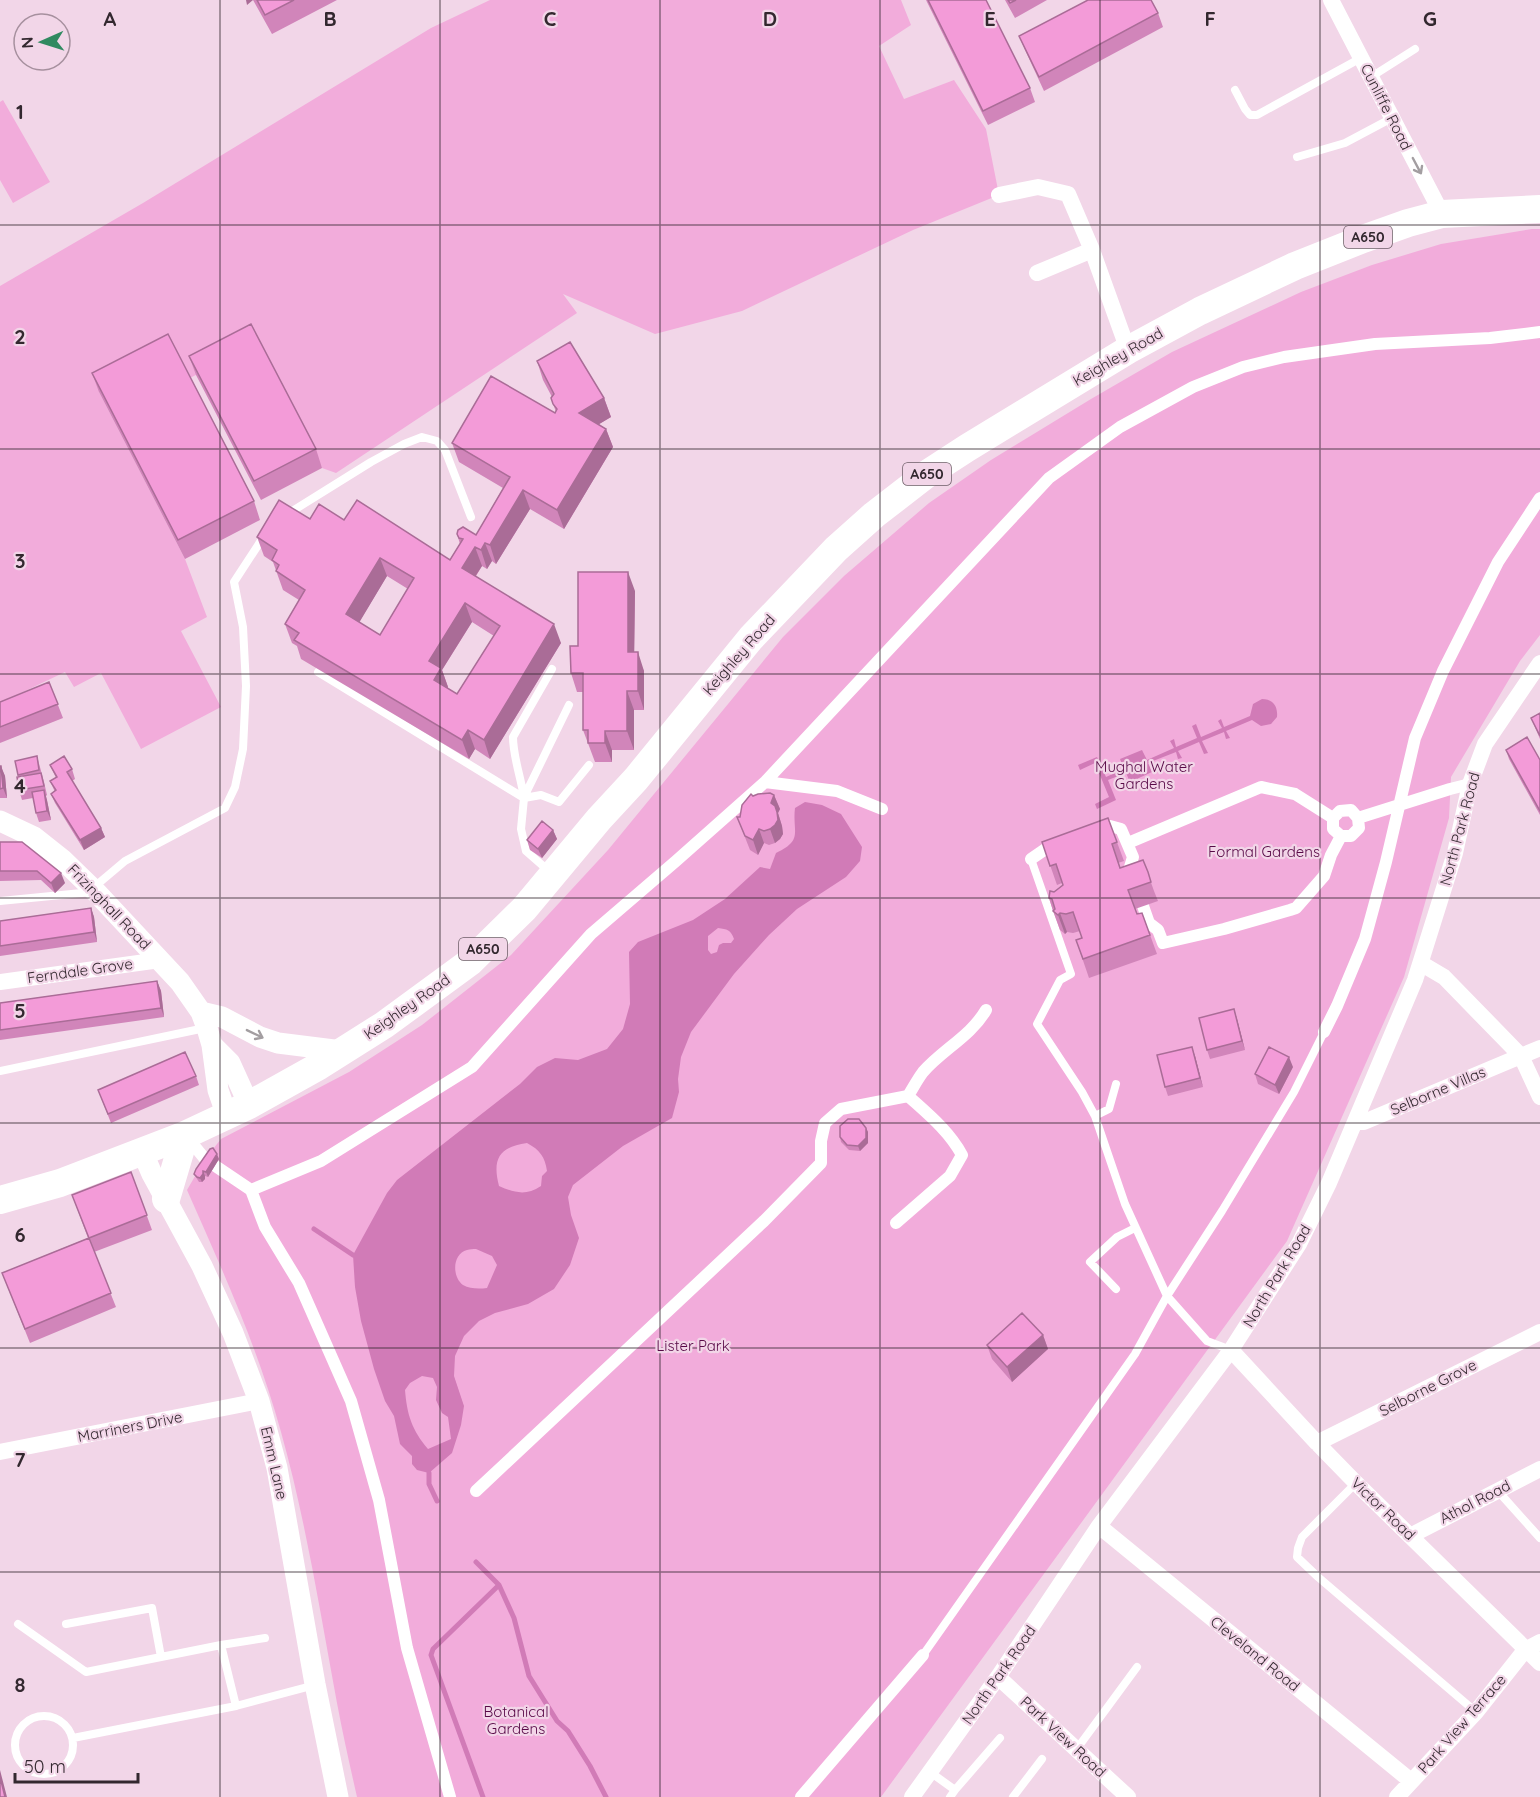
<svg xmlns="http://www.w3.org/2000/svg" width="1540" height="1797" viewBox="0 0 1540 1797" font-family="Quicksand,sans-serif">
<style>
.green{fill:#f2acdb}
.water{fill:#d17bb7;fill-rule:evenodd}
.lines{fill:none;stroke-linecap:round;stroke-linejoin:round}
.stream{stroke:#d17bb7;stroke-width:5}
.service{stroke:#fff;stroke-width:8}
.pedestrian{stroke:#fff;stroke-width:12}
.minor{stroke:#fff;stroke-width:16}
.tertiary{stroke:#fff;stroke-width:21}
.trunk{stroke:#fff;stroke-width:28}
.wall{fill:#d185ba;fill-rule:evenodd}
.shaded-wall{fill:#aa6c97}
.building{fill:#f39bd8;stroke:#aa6c97;stroke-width:1.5;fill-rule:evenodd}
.oneway{stroke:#a39ea1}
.grid{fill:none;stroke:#33282f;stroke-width:1.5;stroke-opacity:0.55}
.labels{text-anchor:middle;stroke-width:4.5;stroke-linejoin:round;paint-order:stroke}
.shield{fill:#f2d6e8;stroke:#6c5c66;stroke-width:1.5}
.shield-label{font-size:14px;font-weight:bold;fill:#33282f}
.street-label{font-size:15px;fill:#33282f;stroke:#f2d6e8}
.park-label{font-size:15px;fill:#580947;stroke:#f2d6e8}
.grid-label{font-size:20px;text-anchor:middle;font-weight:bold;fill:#33282f;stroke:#f2d6e8;stroke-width:4.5;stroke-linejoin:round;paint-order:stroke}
</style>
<rect width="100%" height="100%" fill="#f2d6e8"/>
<path class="green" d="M490 0H901L911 25 879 46 904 99 954 80 986 129 999 195 913 230 742 311 655 334 563 294 577 313 336 473 322 468 258 343 188 379 99 392 185 559 207 617 181 631 221 707 141 749 101 673 74 687 65 672 0 703V286L143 203 431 28Z
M3 100 50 182 13 203 0 180V102Z
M1532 229H1540V635L1520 661 1451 777 1449 818 1404 977 1287 1241 881 1797H357C350 1766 343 1735 337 1703 320 1612 306 1521 281 1432 258 1348 222 1269 187 1190L205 1159 221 1139 349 1072 422 1025 511 955 608 850 783 637 844 576 929 503 991 460 1091 399 1172 352 1301 292 1372 265 1441 244Z"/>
<path class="water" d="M1262 699C1273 699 1278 706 1277 717L1271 724 1261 726 1252 720 1226 731 1230 738 1226 739 1224 732 1202 741 1208 753 1204 754 1199 742 1178 751 1182 758 1178 759 1176 752 1148 763 1152 772 1130 782 1126 773 1108 780 1116 800 1097 809 1095 804 1109 797 1095 763 1080 770 1078 765 1097 757 1106 777 1124 769 1120 759 1142 750 1147 760 1174 748 1170 741 1174 739 1176 747 1197 738 1192 726 1196 724 1201 737 1222 728 1218 721 1221 719 1224 727 1250 716 1253 704Z
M805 802 822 805 841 814 862 847 860 861 846 877 797 909 769 935 734 974 691 1032 681 1057 678 1079 679 1092 672 1118 623 1146 573 1185 568 1197 571 1215 579 1238 570 1265 554 1289 528 1304 495 1313 479 1321 464 1336 455 1356 454 1376 464 1406 461 1425 452 1453 429 1473 417 1470 412 1464V1456L400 1444 394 1416 385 1401 374 1369 361 1321 355 1287 353 1255 387 1193 397 1180 520 1084 537 1067 555 1058 578 1060 607 1049 623 1029 630 1004 629 952 638 942 693 920 725 899 760 867 770 869 776 853C804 840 792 832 795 808ZM718 928C727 929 731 930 734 939L731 943H723L719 945 717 952 711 954 708 950V936ZM527 1143C540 1150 545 1157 547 1171L542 1176 541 1186C526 1196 515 1193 499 1186 492 1159 499 1147 527 1143ZM476 1249 492 1256 497 1265 487 1288C479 1289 470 1289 463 1285 452 1277 452 1254 467 1250 470 1249 473 1249 476 1249ZM422 1376 433 1378 437 1387 436 1400 442 1413 448 1417 451 1439 428 1449C412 1430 407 1415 405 1390L410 1383Z"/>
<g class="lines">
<path class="stream" d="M314 1229 353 1255
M429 1473V1484L437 1501
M476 1562 499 1585 514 1618 529 1676 557 1721 568 1731 590 1766 606 1797
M483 1797 431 1655 433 1649 499 1585"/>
<path class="service" d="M1371 77 1415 49
M1235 90 1245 109 1250 115H1257L1361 58
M1297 157 1345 143 1392 118
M286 515 371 462 404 444 422 437 437 441 445 450 471 517
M318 672 524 798 521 829 526 851 550 872
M524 797 569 705
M524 798C521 777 513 757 513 737L552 669
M524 798 541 795 559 802 589 765
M1031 859 1071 974 1060 980 1037 1024 1082 1092 1095 1116 1125 1204 1167 1296 1207 1341 1231 1350
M93 888 125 861 225 808 235 787 243 749 246 686 243 627 234 582 264 536
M0 901 92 892
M0 1071 205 1028
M1095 1116 1109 1109 1116 1084
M1116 1289 1090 1262 1117 1237 1135 1228
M1356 1483 1302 1537 1298 1548 1297 1557 1318 1577 1476 1712
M1497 1490 1540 1538
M18 1624 86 1672 221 1645 236 1706
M66 1624 152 1608 161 1657
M221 1645 265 1638
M923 1655 1135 1354 1167 1296 1222 1211 1294 1092 1324 1032
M15 1745a29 29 0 1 1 58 0a29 29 0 1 1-58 0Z
M73 1738 236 1706 315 1685
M1076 1750 1137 1667
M930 1772 955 1790 950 1797
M955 1790 1000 1738
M1013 1797 1042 1759"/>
<path class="pedestrian" d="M765 782 1049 478 1120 427 1193 387 1243 367 1284 357 1375 344 1490 338 1540 332
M1358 818 1351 810 1340 811 1333 818V829L1341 836H1351L1359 828 1358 818 1450 789 1470 784
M1098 830 1110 826 1121 829 1133 857 1130 867 1134 879
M1128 843 1261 787 1295 794 1333 818
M1031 859 1047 848 1059 844
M1143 906 1149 923 1158 930 1163 943 1224 929 1290 910 1296 908 1324 876 1331 855 1341 836
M1324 1032 1337 1006 1365 939 1386 862 1415 738 1443 671 1498 562 1540 498
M187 1137 205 1159 251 1190 321 1161 472 1067 591 934 676 861 765 782 837 791 882 809
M251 1190 265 1227 299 1283 351 1401 379 1500 407 1648 450 1797
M896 1223 950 1176 962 1155C949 1131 928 1114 908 1096
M476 1491 764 1221 821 1163V1141L825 1123 841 1109 908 1096C913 1088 917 1080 923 1072 942 1050 971 1036 986 1010
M801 1797 923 1655"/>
<path class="minor" d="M1331 0 1442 214
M999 195 1038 187 1068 194 1092 250 1128 350
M1037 273 1092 250
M1422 964 1444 977 1521 1056 1540 1097
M0 982 160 960
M1355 1122H1364L1540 1048
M1231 1350 1317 1443 1356 1483 1540 1663
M1317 1443 1540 1332
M0 1452 259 1401
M1099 1526 1411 1781
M1410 1536 1540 1469
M998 1677 1128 1797
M912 1797 998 1677 1099 1526 1231 1350 1299 1244 1329 1183 1415 980 1455 853 1470 784 1485 744 1540 663
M1397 1797 1476 1712 1525 1650 1540 1642"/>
<path class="tertiary" d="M0 821 34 837 63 860 96 892 180 982 201 1012 207 1028 212 1045 218 1090 227 1116
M201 1012 222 1017 260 1037 278 1043 342 1051
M212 1045 230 1063 249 1105
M142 1151 152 1174 202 1266 233 1333 259 1401 277 1468 315 1684 338 1797"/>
<path class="trunk" d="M166 1199 185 1135
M0 1200 60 1183 185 1135 249 1105 319 1066 384 1025 470 962 524 909 599 819 636 779 751 638 836 549 874 515 927 474 967 448 1128 350 1200 311 1295 266 1363 239 1408 223 1442 214 1540 209"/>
</g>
<path class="wall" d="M253 0H337L272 34Z
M926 0H986L1030 88 1035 102 988 125Z
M1005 0H1047L1015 18Z
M1158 13 1163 27 1044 91 1025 50 1019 36Z
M189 356 316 449 322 468 261 500 196 375Z
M537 361 604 398 611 417 599 424 606 429 613 447 564 529 530 509 496 564 492 561 487 569 482 566 476 576 561 643 490 759 475 749 469 759 301 659 297 646 292 643 285 624 299 600 283 590 273 562 264 556 257 537 310 519 344 520 450 560 460 544 457 534 476 535 503 488 459 462 452 443 555 413 556 412 551 398 552 397 543 380ZM387 576 408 589 380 635 359 622ZM472 622 494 636 457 694 448 688V687L442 670Z
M92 373 254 501 260 520 185 559 99 392Z
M635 591 634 652 644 671V710H634V750H612V762H595L583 730V692H577L571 673 578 646Z
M49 682 63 718 0 743V702Z
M1540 713V739L1531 718Z
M1506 750 1540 760V815L1509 759Z
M37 756 44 782 47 795 46 796 51 820 39 822 36 813 33 798 22 800 19 790 18 775Z
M50 765 72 769 75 779 72 781 101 828 105 837 84 850 55 803 51 794 55 792 50 781 56 778Z
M0 766 5 776 7 798H0Z
M774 795 780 809 778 813 782 826 783 834 780 839 775 843 769 845 764 843 758 855 750 850 737 817H740L753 796Z
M1108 818 1124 861 1118 863 1120 868 1143 860 1154 891 1158 901 1135 909 1137 914 1142 913 1157 954 1089 978 1076 940 1082 938 1080 931 1073 933 1067 932 1065 934 1060 930 1053 911 1049 898 1054 892 1063 885 1062 883 1057 885 1042 842Z
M553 830 557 839 542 858 530 850 527 840Z
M0 842 65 883 55 893 41 880 0 881Z
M91 908 94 917 97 942 0 956V921Z
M157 981 161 991 164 1017 0 1040V1003Z
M1234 1009 1237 1019 1245 1050 1210 1059 1207 1050Z
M1195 1056 1203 1087 1168 1096 1165 1087Z
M1293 1067 1279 1094 1258 1084 1255 1074Z
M196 1076 199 1085 111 1123 98 1090Z
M866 1128 868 1132V1143L860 1151 849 1150 841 1142 840 1137Z
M219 1159 208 1177 205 1176V1179L202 1182H199L194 1174Z
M131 1172 152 1230 94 1252 116 1307 30 1343 2 1273 88 1238 72 1195Z
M1043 1335 1048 1349 1012 1382 992 1359 987 1345Z"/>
<path class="shaded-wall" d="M246 0H253L247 5Z
M604 398 611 417 586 432 579 413Z
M606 429 613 447 564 529 557 510Z
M523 490 530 509 496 564 490 545Z
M485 543 492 561 487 569 481 550Z
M475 547 482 566 469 586 462 568Z
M380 558 387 576 353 633 346 614Z
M628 572 635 591 634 671 628 652Z
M465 603 472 622 442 670 448 687 441 698 434 680 429 661Z
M554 624 561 643 490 759 484 740Z
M638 652 644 671V710L638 691Z
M627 691 634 710V750L627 731Z
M468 730 475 749 469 759 462 740Z
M605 731 612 750V762L605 743Z
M1 766 5 776 7 798 3 788Z
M44 790 47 800 51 820 47 811Z
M774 795 780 809 778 813 782 826 783 834 780 839 775 843 770 829 771 803Z
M101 828 105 837 84 850 80 840Z
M759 829 764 843 758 855 753 840Z
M553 830 557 839 542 858 538 849Z
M61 873 65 883 55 893 51 883Z
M91 908 94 917 97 942 94 932Z
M1060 913 1067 932 1065 934 1058 915Z
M157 981 161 991 164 1017 161 1008Z
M1234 1009 1237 1019 1245 1050 1242 1041Z
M1192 1047 1195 1056 1203 1087 1200 1078Z
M1289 1057 1293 1067 1279 1094 1275 1085Z
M866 1128 868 1132V1143L860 1151 858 1146Z
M217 1154 219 1159 208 1177 206 1172Z
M203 1171 205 1176V1179L202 1182 200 1178Z
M1043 1335 1048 1349 1012 1382 1007 1367Z
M0 1770 7 1797H5L0 1777Z"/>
<path class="building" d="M257 0H294L265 15Z
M928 0H986L1030 88 983 111Z
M1008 0H1016L1010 3Z
M1088 0H1151L1158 13 1039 77 1019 36Z
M251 324 316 449 254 481 189 356Z
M168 334 254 501 178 540 92 373Z
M570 342 604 398 579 413 606 429 557 510 523 490 490 545 485 543 481 550 475 547 462 568 554 624 484 740 468 730 462 740 294 640 299 633 285 624 305 590 276 571 279 565 272 560 277 550 257 537 279 500 310 519 319 504 344 520 357 500 450 560 463 539 459 538 457 534 458 530 463 527 476 535 510 477 452 443 491 376 555 413 557 409 553 404 551 398 554 394 537 361ZM380 558 414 578 380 635 346 614ZM465 603 500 626 457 694 434 680 441 668 429 661Z
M578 572H628V652H638V691H627V731H605V743H588V730H583V673H571L570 646H578Z
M49 682 58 704 0 727V702Z
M1540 713V736L1531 718Z
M1527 737 1540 760V811L1506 750Z
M37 756 39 770 18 775 15 761Z
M64 756 72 769 67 772 101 828 80 840 51 794 56 790 50 781 57 777 50 765Z
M0 766H1L3 788 0 789Z
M41 773 44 786 19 790 17 777Z
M44 790 47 811 36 813 32 792Z
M770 793 774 795 771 803 775 806 777 812 778 820 775 825 770 829 764 831 759 829 753 840 745 836 737 817H740L742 805 751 794 753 796 758 794Z
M1108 818 1117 842 1112 844 1120 868 1143 860 1148 872 1151 882 1128 890 1137 914 1142 913 1150 935 1083 959 1076 940 1082 938 1073 912 1066 914 1060 913 1058 915 1053 911 1055 909 1052 899 1049 898 1050 891 1054 892 1063 885 1056 864 1050 866 1042 842Z
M542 821 553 830 538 849 527 840Z
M0 842H22L61 873 51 883 37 871H0Z
M91 908 94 932 0 946V921Z
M157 981 161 1008 0 1030V1003Z
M1234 1009 1242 1041 1207 1050 1199 1018Z
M1192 1047 1200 1078 1165 1087 1157 1055Z
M1269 1047 1289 1057 1275 1085 1255 1074Z
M185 1052 196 1076 108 1114 98 1090Z
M848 1119H859L866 1128V1138L858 1146 847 1145 840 1137V1126Z
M213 1148 217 1154 206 1172 203 1171V1174L200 1178 197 1177 194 1174 196 1169 210 1149Z
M131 1172 147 1215 89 1238 111 1293 25 1329 2 1273 89 1238 72 1195Z
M1022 1313 1043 1335 1007 1367 987 1345Z
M0 1777 5 1797H0Z"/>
<defs><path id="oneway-shaft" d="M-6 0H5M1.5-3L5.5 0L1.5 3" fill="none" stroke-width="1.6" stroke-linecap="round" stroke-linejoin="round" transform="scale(1.5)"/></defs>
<g class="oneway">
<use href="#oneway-shaft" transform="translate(1417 166) rotate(62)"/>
<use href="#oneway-shaft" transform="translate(255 1034) rotate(26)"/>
</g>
<path class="grid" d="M220 0V1797M440 0V1797M660 0V1797M880 0V1797M1100 0V1797M1320 0V1797M0 225H1540M0 449H1540M0 674H1540M0 898H1540M0 1123H1540M0 1348H1540M0 1572H1540"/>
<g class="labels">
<g class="shield">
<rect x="1344" y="226" width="48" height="22" rx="4.5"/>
<rect x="903" y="463" width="48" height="22" rx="4.5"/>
<rect x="459" y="938" width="48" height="22" rx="4.5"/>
</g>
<g class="shield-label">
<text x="1368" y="242">A650</text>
<text x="927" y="479">A650</text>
<text x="483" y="954">A650</text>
</g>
<g class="street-label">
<text transform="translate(1386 107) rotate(63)" y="5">Cunliffe Road</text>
<text transform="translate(1118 357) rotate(-30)" y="5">Keighley Road</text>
<text transform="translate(739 655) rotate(-49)" y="5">Keighley Road</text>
<text transform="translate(1460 829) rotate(-75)" y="5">North Park Road</text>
<text transform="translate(109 907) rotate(46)" y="5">Frizinghall Road</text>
<text transform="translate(80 971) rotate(-8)" y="5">Ferndale Grove</text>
<text transform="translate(407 1007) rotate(-35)" y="5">Keighley Road</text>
<text transform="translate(1438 1091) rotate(-23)" y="5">Selborne Villas</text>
<text transform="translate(1277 1276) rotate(-59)" y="5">North Park Road</text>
<text transform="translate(1428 1388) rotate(-27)" y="5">Selborne Grove</text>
<text transform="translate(130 1427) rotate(-11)" y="5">Marriners Drive</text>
<text transform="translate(274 1463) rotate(77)" y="5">Emm Lane</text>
<text transform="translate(1475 1502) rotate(-27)" y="5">Athol Road</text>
<text transform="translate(1383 1509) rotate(44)" y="5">Victor Road</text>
<text transform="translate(1255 1654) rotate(39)" y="5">Cleveland Road</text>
<text transform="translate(999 1675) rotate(-55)" y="5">North Park Road</text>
<text transform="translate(1462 1724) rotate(-49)" y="5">Park View Terrace</text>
<text transform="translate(1063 1737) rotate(43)" y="5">Park View Road</text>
</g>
<g class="park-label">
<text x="1144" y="772">Mughal Water<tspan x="1144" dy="17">Gardens</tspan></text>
<text x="1264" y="857">Formal Gardens</text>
<text x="693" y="1351">Lister Park</text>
<text x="516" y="1717">Botanical<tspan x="516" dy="17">Gardens</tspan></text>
</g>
</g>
<g class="grid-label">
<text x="110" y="26">A</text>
<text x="330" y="26">B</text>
<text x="550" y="26">C</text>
<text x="770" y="26">D</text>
<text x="990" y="26">E</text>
<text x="1210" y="26">F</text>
<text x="1430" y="26">G</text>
<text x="20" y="119">1</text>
<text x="20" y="344">2</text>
<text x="20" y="568">3</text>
<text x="20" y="793">4</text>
<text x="20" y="1018">5</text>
<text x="20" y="1242">6</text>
<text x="20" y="1467">7</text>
<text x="20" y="1692">8</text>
</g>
<g transform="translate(42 42) rotate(267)"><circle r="28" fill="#f2d6e8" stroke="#a6909e" stroke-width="1.5"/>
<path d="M0-4.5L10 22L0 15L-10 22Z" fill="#308a60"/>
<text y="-9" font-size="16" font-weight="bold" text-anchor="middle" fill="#33282f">N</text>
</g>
<path d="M15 1773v9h123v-9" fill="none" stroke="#33282f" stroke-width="3"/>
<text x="24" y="1773" font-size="18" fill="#33282f" stroke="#f2d6e8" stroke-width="4.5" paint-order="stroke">50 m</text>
</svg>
